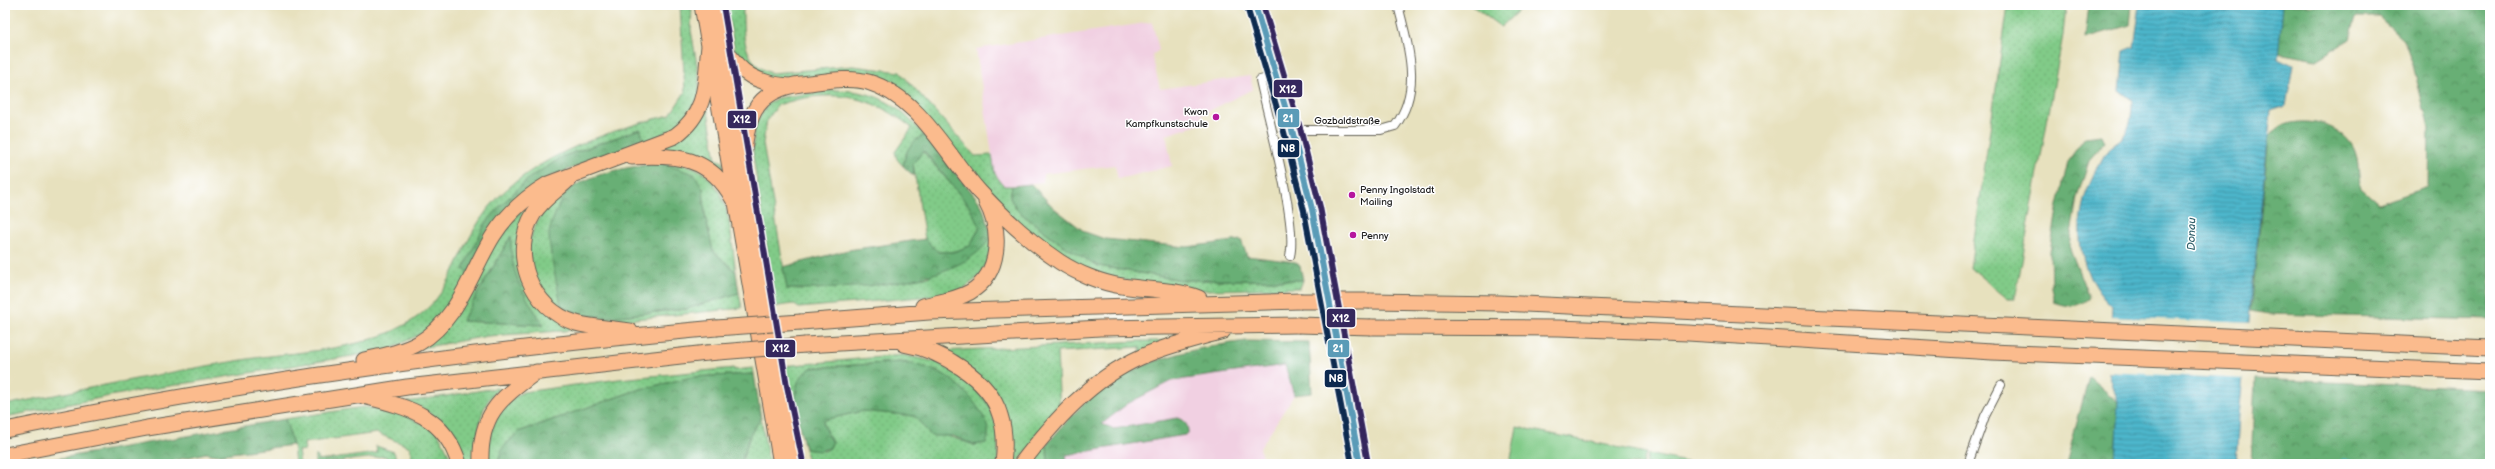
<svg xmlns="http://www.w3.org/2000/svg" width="2495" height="469" viewBox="0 0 2495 469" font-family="'Balsamiq Sans',sans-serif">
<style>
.built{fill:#f1d0e2}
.grass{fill:url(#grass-dots);stroke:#4e7452;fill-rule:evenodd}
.forest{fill:url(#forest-crowns);stroke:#426648}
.garden{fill:#81cb88;stroke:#4e7452}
.water{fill:url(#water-rules);stroke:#346974}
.pier{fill:#e7e1be}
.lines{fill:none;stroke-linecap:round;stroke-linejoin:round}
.stream{stroke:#4db6cb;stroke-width:3}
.street-casing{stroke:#636155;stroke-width:10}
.secondary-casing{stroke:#636155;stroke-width:13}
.highway-casing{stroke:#636155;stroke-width:17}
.street{stroke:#fff;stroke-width:8}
.secondary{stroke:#fde4d1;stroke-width:11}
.highway{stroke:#fbbb8d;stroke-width:15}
.highway-bridge-casing{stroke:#636155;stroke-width:17;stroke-linecap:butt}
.highway-bridge{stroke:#fbbb8d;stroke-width:15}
.bus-1-casing{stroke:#fff;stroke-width:9}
.bus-2-casing{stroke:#fff;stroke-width:9}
.bus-3-casing{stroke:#fff;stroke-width:9}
.bus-1{stroke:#5a9bb7;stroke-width:6}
.bus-2{stroke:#0c294f;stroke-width:6}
.bus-3{stroke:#35285d;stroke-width:6}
.poi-dot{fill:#b5179e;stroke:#fff;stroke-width:1.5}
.labels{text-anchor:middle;stroke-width:3;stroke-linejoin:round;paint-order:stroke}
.poi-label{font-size:10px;fill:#1c1c1c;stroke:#fff;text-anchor:start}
.street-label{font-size:10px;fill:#1c1c1c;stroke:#fff}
.water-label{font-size:11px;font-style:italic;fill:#32616b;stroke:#fff}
.line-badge{stroke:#fff;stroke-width:1.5}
.badge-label{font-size:11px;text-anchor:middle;font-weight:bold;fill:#fff}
</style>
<defs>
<pattern id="grass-dots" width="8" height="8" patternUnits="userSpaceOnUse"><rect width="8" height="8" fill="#81cb88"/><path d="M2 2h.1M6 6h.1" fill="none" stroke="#6fae75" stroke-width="1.8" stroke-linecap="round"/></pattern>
<pattern id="forest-crowns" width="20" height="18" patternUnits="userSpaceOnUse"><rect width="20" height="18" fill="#68af74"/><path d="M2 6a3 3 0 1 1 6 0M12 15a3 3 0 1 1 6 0" fill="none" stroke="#558e5e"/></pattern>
<pattern id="water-rules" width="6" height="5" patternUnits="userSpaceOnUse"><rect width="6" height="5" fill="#4db6cb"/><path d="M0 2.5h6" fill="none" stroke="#3f93a4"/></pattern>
</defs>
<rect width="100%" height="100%" fill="#fff"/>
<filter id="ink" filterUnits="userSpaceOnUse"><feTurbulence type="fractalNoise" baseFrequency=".025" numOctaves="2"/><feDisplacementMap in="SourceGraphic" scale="8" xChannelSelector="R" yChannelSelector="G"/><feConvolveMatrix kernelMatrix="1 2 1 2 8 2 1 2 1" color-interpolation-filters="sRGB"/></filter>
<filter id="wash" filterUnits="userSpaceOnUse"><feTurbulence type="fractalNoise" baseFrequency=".012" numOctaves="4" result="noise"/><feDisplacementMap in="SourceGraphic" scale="16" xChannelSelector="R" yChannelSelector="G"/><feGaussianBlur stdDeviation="0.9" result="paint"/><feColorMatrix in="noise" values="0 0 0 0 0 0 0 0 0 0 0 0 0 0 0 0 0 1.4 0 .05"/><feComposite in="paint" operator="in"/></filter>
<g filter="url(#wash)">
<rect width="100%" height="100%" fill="#e7e1be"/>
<path class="built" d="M1152 22 1159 50 1152 55 1160 89 1250 76 1253 89 1201 115V124L1166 135 1172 166 1118 179 1115 165 1043 174V182L1004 186 995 174 976 49Z
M1285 365 1294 395 1260 448 1265 464H1056L1060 456 1127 404 1171 381Z"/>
<path class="grass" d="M680 5H692L691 30 699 77V96L680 126 645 142 640 129 564 156 463 269 470 273 464 287 428 330 389 350 115 395 5 417V405C84 389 163 373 242 360 294 351 356 352 403 326 451 300 453 262 480 220 517 162 605 131 670 115L685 92Z
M726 5H743C743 31 741 64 772 73L853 66 900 72 975 156 992 155 995 174 1004 186H1012L1010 198 1018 211 1064 246 1098 266 1182 280H1303L1300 288 1204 290 1166 288 1105 277 1061 258 1013 220 892 86 775 81 752 75 735 51Z
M1471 5H1524L1501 27Z
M2008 5H2066L2063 35 2015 299H2008L1970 268Z
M831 90C875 90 896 102 924 135 911 142 906 150 903 166L897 159 895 152 912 128C871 94 829 88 778 105L767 120 763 143 787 289 928 277 992 235 990 253 981 275 962 290 932 296 799 308 793 304 772 307V282L753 155 754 126 768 104 777 98Z
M707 105 716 159 723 162 726 180 662 152 659 148Z
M923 151 969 206 980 226 970 246 953 252H938L925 239 913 163Z
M661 163C670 164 680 164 689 166 732 179 730 236 736 272L713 251 705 215 703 188Z
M570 189 559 204 582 315 608 317 686 309 739 293 742 308 605 322C590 321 576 320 564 312 558 309 553 302 549 297 513 260 529 213 570 189Z
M533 197 518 259 576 330 488 336 421 348 495 242ZM511 236C511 243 510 249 510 255 513 282 529 304 544 325L462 321Z
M1139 341H1179L1141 354 1140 347 1057 352 1060 413 1016 464H1008L1007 427 943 351Z
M903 355 937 362 967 380 989 405 998 431V464H808L805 449 825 451 830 448 832 443 823 424 824 420 863 411 915 416 948 436 974 445 986 443 938 372 901 362 811 368C794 383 794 392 797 413L782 366Z
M734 368V370L753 368 754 374 692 377 637 390 518 432 502 449 498 464H488C488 434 494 407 523 392L619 379Z
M497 388 498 390C476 407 478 440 476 464H464C448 431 444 416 407 402Z
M363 407 396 411 437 431 454 464H413L410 447 377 433 304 443 305 450 298 451 300 464H295L293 445 285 419Z
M761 418 769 464H741L750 435Z
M1047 444 1048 464H1028Z
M376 446 394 452 396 459 387 461 386 456 315 464V456H317L318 461 377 453Z"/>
<path class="forest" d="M2089 5H2132L2130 25 2085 38Z
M2283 5H2490V320L2269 314 2251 311 2269 136C2274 131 2280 126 2287 124 2310 118 2341 125 2353 147 2359 157 2358 177 2361 189L2378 204 2428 187 2429 129 2413 65 2404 40 2379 17H2356L2350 39 2316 60 2278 53Z
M640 129 645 142 551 176 470 273 463 269 485 224 502 204 529 178 564 156Z
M924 135 975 196 982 206 992 235C964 288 839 289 787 289L783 267 848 250 925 239 938 252H953L970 246 980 226 969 206 924 151 913 163 914 176 903 166C906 150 910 142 924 135Z
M2102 135 2105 142 2089 160 2077 198 2069 246 2089 298C2077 308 2069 307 2054 302L2051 287 2050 252 2057 210 2068 161 2085 137Z
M661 163 694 174 703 188 705 215 713 251 736 272 739 293 686 309 608 317 582 315 561 306C558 287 549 252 549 234 550 224 562 194 571 188 595 172 633 166 661 163Z
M1031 184 1054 208 1085 232 1105 239 1187 247 1241 240 1247 256 1296 262 1300 266 1303 280H1182L1098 266 1064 246 1018 211 1010 198 1012 186Z
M511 236C510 274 523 294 544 325L462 321Z
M1246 341 1309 342 1312 393 1294 395 1285 365 1171 381 1127 404 1102 424 1114 429 1177 418C1184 420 1188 424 1188 432L1185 435 1066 455 1067 464H1048L1047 444C1063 426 1079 406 1098 392 1141 359 1194 348 1246 341Z
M901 362C914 364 931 368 943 374 960 383 998 422 986 443L974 445 953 436H931L915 416 863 411 824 420 823 424 832 443 830 448 819 451 805 449C800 425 783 384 811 368Z
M754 374 761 418 750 435 741 464H498L502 449 518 432 637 390 692 377Z
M2089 377 2118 402 2115 464H2066Z
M2255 379 2490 389V464H2251Z
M285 419 293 445 216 455 206 453 160 464H26Z"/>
<path class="garden" d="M1517 427 1646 453 1643 464H1510Z
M1648 454 1696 464H1646Z"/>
<path class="water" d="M2140 5H2283L2278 58 2293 65 2286 106 2271 111 2239 416 2236 464H2115L2118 402 2108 370 2112 307C2072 269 2072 214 2097 168 2101 163 2103 155 2108 150 2111 145 2117 142 2122 138 2131 128 2132 113 2132 100L2120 91 2124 51 2134 47Z"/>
<path class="pier" d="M2109 317 2251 323 2246 379 2107 372Z"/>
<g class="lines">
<path class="stream" d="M2335 464 2344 460 2360 464"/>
</g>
</g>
<g filter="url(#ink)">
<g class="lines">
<defs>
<path id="street" d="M1276 76 1260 80C1268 117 1298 224 1290 256
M1292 130H1381L1395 126C1423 89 1408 46 1398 5
M1968 464 1985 416 2001 385"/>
<path id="secondary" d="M1255 5 1292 130 1312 209 1360 464"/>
<path id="highway" d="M702 5 781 464
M715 5 779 387 795 464
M725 48C740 75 758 83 788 86
M632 157C676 154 711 157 733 199
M742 165C747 122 751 90 801 84 822 82 848 76 868 82 920 97 946 155 980 192 1005 219 1030 242 1060 262 1077 273 1101 283 1122 286 1148 290 1174 289 1199 298
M569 179C558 190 543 199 534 213 509 253 530 309 576 323 593 328 613 328 630 331
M1370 301 1500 303 2490 348
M923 306C938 302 956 300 970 292 1001 274 1002 231 986 202
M801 322 929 312 1300 301
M1371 327 1559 328 1688 333 1992 352 2490 372
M904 344C940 350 989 378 1000 415 1005 430 1005 448 1003 464
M805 345 1100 328 1298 325
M364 360C382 356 403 352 419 343 459 319 470 273 493 236 507 214 526 197 548 184L675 136C708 112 705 83 709 46
M363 396C407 407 445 415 459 464
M5 430C239 382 478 350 716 328
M5 455 147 428 407 387 707 353
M481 464C479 414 500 399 536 372
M1021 464C1053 422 1091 379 1141 357 1167 345 1196 339 1223 331"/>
</defs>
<use href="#street" class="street-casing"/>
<use href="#secondary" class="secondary-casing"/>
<use href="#highway" class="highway-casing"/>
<use href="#street" class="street"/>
<use href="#secondary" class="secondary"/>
<use href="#highway" class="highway"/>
<defs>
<path id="highway-bridge" d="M1300 301H1370
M1298 325 1371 327
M716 328 801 322
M707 353 805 345"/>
</defs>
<use href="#highway-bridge" class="highway-bridge-casing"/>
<use href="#highway-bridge" class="highway-bridge"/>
<defs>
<path id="bus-1" d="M1255 5 1292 130 1312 209 1360 464"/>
<path id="bus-2" d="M1247 7 1284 132 1304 211 1352 464"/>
<path id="bus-3" d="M723 5 787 386 803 462
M1263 5 1300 128 1320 207 1368 463"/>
</defs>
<use href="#bus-1" class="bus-1-casing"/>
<use href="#bus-2" class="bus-2-casing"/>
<use href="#bus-3" class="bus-3-casing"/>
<use href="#bus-1" class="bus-1"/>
<use href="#bus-2" class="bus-2"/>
<use href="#bus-3" class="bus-3"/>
</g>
</g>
<g class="poi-dot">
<circle cx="1216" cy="117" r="4"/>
<circle cx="1352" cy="195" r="4"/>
<circle cx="1353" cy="235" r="4"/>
</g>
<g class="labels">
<g class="poi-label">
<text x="1208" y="115" text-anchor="end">Kwon<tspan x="1208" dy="12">Kampfkunstschule</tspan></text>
<text x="1360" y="193">Penny Ingolstadt<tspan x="1360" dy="12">Mailing</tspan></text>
<text x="1361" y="239">Penny</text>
</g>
<g class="street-label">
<text x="1347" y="124">Gozbaldstraße</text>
</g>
<g class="water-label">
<text transform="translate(2191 234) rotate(-89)" y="4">Donau</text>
</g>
</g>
<g class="line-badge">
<rect x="1273" y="79" width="30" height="19" rx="4" fill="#35285d"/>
<rect x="1277" y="108" width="23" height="20" rx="4" fill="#5a9bb7"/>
<rect x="727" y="110" width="30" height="19" rx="4" fill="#35285d"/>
<rect x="1277" y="139" width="23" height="19" rx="4" fill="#0c294f"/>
<rect x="1326" y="308" width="30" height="20" rx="4" fill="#35285d"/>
<rect x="765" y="339" width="31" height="19" rx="4" fill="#35285d"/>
<rect x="1327" y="339" width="23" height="19" rx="4" fill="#5a9bb7"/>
<rect x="1324" y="369" width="23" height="19" rx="4" fill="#0c294f"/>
</g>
<g class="badge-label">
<text x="1288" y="93">X12</text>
<text x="1288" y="122">21</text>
<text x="742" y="123">X12</text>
<text x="1288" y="152">N8</text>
<text x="1341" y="322">X12</text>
<text x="781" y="352">X12</text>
<text x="1338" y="352">21</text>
<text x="1336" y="382">N8</text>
</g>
<rect width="2495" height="469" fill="none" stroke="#fff" stroke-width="20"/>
</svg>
